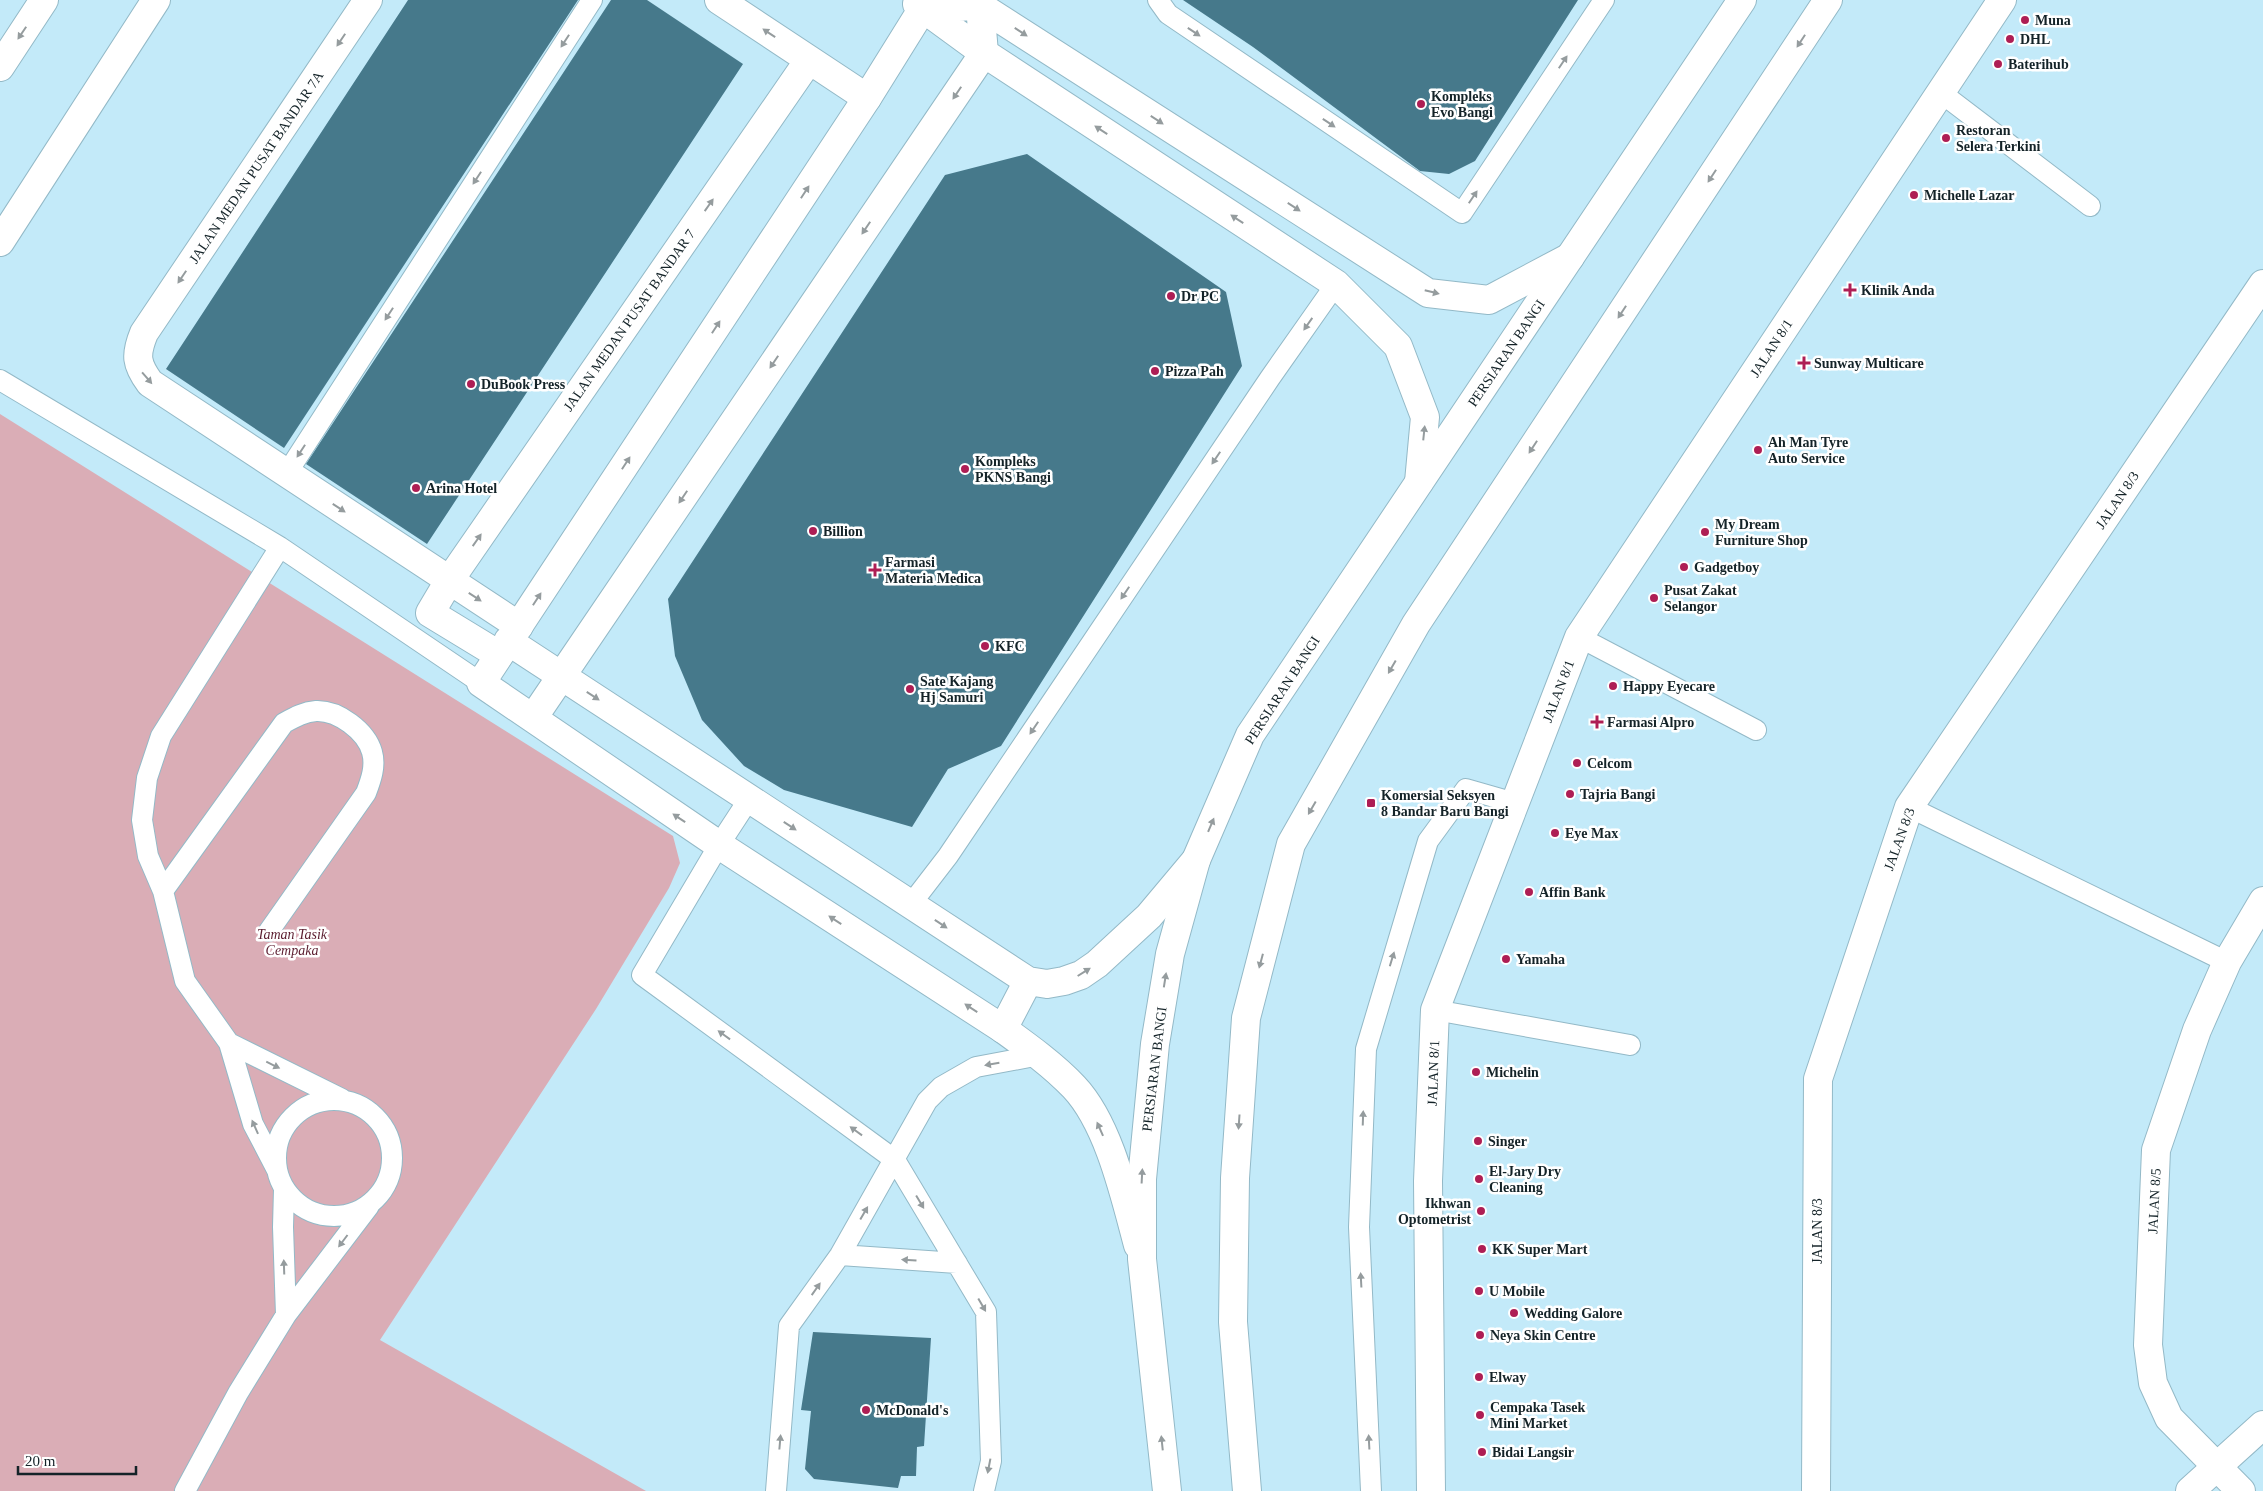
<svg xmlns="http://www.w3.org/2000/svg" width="2263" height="1491" viewBox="0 0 2263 1491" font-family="Georgia,serif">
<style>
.green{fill:#daadb6}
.building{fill:#46798b}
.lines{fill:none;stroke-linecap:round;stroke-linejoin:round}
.service-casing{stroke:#93b9c7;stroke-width:22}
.pedestrian-casing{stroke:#93b9c7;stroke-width:30}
.minor-casing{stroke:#93b9c7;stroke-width:30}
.tertiary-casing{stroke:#93b9c7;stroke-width:30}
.secondary-casing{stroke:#93b9c7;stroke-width:30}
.service{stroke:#fff;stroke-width:20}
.pedestrian{stroke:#fff;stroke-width:28}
.minor{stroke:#fff;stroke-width:28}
.tertiary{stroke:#fff;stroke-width:28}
.secondary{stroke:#fff;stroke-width:28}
.oneway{fill:#959c9e}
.poi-dot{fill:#ae1e54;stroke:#fff;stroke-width:2}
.labels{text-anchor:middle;stroke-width:5;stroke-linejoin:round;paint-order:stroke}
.poi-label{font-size:14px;font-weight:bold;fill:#142328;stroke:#fff;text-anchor:start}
.street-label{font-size:14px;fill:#142328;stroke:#fff}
.park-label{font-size:14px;font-style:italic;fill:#5b1d2f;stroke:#fff}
</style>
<rect width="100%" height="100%" fill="#c3eaf9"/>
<path class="green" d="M0 414 673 836 680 863 669 888 596 1009 380 1340 646 1491H0Z"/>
<path class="building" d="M408 0H578L284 448 166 369Z
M611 0H647L743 64 427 544 306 464Z
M1183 0H1578L1475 161 1449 174 1420 171 1253 47Z
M1027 154 1226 292 1242 366 1001 746 948 769 912 827 784 790 744 766 702 720 675 656 668 599 945 175Z
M813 1332 931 1338 924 1446 917 1447 916 1476H901L898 1488 814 1479 805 1469 811 1411 801 1410Z"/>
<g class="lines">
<defs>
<path id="service" d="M1158 0 1168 14 1462 213 1604 0
M1940 92 2090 206
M0 380 280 547 481 683
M287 473 592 0
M1579 637 1756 730
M749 799 719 845 642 975 895 1160 986 1312 991 1461 984 1491
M1909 807 2227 962
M163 891 284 723C295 717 304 712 316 711 338 710 366 731 372 752 376 766 371 780 366 793L269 931
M911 904 948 856 1270 378 1336 284
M1435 1010 1630 1045
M229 1043 342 1099
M276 1158a58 58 0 1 1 116 0a58 58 0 1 1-116 0Z
M277 1170 253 1124 229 1043 185 981 163 891 148 856 142 820 147 778 161 736 280 547
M284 1189 283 1227 286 1315
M840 1255 957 1263
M185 1491 238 1393 286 1315 369 1206
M776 1491 789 1326 840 1255 927 1101 941 1087 976 1067 1040 1055
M1371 1491 1359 1227 1366 1049 1428 841 1466 789 1515 803"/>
<path id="pedestrian" d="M0 242 156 0"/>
<path id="minor" d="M368 0 144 333C135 355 136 364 150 383L519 626
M719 0 867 98
M0 67 44 0
M499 655 430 613 449 581 809 60
M1003 1029 1028 981
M1431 1491 1428 1181 1435 1010 1579 637 2002 0
M1816 1491 1818 1079 1909 807 2263 284
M2190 1491 2263 1425
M2241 1491 2169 1418 2153 1383 2148 1345 2156 1150 2197 1030 2227 962 2263 901"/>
<path id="tertiary" d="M917 4 984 53 1336 284 1398 346 1425 417 1419 482
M508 641 1028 981 1047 984 1064 981 1081 975 1097 964 1149 916 1196 860
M533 718 984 53 980 6
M1138 1245C1125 1197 1109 1124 1074 1087 1053 1065 1028 1047 1003 1029L719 845 481 683 867 98 923 8 980 6 1428 293 1489 300 1570 257"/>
<path id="secondary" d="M1167 1491 1142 1259V1179L1155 1044 1170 954 1196 860 1250 735 1742 0
M1247 1491 1233 1322 1235 1178 1246 1018 1291 844 1416 624 1828 0"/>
</defs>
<use href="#service" class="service-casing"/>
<use href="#pedestrian" class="pedestrian-casing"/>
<use href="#minor" class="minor-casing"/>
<use href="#tertiary" class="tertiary-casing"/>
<use href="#secondary" class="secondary-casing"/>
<use href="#service" class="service"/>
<use href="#pedestrian" class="pedestrian"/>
<use href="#minor" class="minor"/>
<use href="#tertiary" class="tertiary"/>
<use href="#secondary" class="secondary"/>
</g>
<defs><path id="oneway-solid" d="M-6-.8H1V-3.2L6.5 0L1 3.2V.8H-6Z" transform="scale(1.25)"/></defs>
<g class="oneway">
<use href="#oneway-solid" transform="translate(1021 32) rotate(33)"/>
<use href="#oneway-solid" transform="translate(1194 32) rotate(34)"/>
<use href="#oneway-solid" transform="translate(22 33) rotate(124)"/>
<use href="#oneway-solid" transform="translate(769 33) rotate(-146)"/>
<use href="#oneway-solid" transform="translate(341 40) rotate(124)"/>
<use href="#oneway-solid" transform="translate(565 41) rotate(123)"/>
<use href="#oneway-solid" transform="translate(1801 41) rotate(123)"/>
<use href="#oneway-solid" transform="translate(1563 62) rotate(-56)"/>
<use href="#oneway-solid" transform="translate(957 93) rotate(124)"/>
<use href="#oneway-solid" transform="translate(1157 120) rotate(33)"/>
<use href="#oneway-solid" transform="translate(1329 123) rotate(34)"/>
<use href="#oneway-solid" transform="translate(1101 130) rotate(-147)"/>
<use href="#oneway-solid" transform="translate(1712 176) rotate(123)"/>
<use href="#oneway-solid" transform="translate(477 178) rotate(123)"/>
<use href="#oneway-solid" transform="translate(805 192) rotate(-57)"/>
<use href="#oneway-solid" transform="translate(1473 197) rotate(-56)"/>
<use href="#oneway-solid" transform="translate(709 205) rotate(-55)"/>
<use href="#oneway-solid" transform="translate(1294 207) rotate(33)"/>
<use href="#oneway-solid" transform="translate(1237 219) rotate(-147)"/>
<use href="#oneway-solid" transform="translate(866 228) rotate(124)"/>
<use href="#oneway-solid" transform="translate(182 277) rotate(124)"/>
<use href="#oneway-solid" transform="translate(1432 292) rotate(14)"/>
<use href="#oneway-solid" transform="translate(1622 312) rotate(123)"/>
<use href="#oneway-solid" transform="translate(389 314) rotate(123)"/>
<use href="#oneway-solid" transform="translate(1308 324) rotate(125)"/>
<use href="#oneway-solid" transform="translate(716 327) rotate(-57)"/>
<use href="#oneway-solid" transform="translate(774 362) rotate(124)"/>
<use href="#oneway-solid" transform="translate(147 378) rotate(49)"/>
<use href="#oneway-solid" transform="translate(1424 433) rotate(-84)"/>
<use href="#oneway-solid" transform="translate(1533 447) rotate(123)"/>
<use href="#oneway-solid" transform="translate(301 451) rotate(123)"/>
<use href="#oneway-solid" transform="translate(1216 458) rotate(124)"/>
<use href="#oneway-solid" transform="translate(626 463) rotate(-57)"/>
<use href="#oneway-solid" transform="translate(683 497) rotate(124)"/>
<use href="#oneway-solid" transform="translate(339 508) rotate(33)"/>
<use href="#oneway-solid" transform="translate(477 540) rotate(-55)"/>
<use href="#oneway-solid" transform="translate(1125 593) rotate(124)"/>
<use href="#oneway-solid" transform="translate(475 597) rotate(33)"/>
<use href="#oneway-solid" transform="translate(537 599) rotate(-57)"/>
<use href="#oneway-solid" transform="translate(1392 667) rotate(120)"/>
<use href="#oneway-solid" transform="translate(593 696) rotate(33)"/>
<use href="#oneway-solid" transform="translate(1034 728) rotate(124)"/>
<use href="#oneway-solid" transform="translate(1312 808) rotate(120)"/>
<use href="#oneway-solid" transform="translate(679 818) rotate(-146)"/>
<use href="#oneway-solid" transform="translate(1211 825) rotate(-67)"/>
<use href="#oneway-solid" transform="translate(790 826) rotate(33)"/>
<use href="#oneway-solid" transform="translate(835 920) rotate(-147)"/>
<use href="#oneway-solid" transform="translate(941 924) rotate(34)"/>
<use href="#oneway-solid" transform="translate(1392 959) rotate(-73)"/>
<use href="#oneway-solid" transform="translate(1261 961) rotate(105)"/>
<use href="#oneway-solid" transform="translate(1084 972) rotate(-32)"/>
<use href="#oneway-solid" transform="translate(1165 980) rotate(-81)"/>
<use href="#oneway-solid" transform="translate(971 1008) rotate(-147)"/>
<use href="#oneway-solid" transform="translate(724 1035) rotate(-144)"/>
<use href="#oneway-solid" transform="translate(992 1064) rotate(170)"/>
<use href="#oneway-solid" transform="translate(273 1065) rotate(26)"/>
<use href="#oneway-solid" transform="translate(1363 1118) rotate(-88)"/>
<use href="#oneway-solid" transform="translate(1239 1122) rotate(94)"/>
<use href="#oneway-solid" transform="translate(255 1127) rotate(-114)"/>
<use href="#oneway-solid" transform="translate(1100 1129) rotate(-114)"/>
<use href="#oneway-solid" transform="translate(856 1131) rotate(-144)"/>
<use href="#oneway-solid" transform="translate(1142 1176) rotate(-87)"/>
<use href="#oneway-solid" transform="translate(920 1202) rotate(59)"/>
<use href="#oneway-solid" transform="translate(864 1213) rotate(-60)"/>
<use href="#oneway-solid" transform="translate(343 1241) rotate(127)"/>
<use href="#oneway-solid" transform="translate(909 1260) rotate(-176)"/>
<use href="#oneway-solid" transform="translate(284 1267) rotate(-92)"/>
<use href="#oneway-solid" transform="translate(1361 1280) rotate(-93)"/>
<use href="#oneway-solid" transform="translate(816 1289) rotate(-55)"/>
<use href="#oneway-solid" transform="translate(982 1305) rotate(60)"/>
<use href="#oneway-solid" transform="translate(780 1442) rotate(-85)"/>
<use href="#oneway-solid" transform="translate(1369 1442) rotate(-93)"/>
<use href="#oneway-solid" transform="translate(1162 1443) rotate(-96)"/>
<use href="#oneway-solid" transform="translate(989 1466) rotate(101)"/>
</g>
<g class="poi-dot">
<circle cx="2025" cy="20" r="5"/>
<circle cx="2010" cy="39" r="5"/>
<circle cx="1998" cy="64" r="5"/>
<circle cx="1421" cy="104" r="5"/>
<circle cx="1946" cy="138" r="5"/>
<circle cx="1914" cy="195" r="5"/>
<path d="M1847.5 282.5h5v5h5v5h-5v5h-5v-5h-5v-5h5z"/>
<circle cx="1171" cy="296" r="5"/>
<path d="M1801.5 355.5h5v5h5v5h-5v5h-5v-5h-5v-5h5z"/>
<circle cx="1155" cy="371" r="5"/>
<circle cx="471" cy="384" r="5"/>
<circle cx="1758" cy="450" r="5"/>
<circle cx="965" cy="469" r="5"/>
<circle cx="416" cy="488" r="5"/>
<circle cx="813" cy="531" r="5"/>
<circle cx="1705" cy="532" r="5"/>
<circle cx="1684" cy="567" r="5"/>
<path d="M872.5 562.5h5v5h5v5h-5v5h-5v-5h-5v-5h5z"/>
<circle cx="1654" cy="598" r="5"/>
<circle cx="985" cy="646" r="5"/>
<circle cx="1613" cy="686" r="5"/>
<circle cx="910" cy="689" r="5"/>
<path d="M1594.5 714.5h5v5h5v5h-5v5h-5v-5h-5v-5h5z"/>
<circle cx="1577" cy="763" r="5"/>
<circle cx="1570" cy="794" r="5"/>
<rect x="1366" y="798" width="10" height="10" rx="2.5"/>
<circle cx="1555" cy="833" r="5"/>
<circle cx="1529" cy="892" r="5"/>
<circle cx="1506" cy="959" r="5"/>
<circle cx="1476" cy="1072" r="5"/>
<circle cx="1478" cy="1141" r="5"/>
<circle cx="1479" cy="1179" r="5"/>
<circle cx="1481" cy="1211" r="5"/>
<circle cx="1482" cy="1249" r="5"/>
<circle cx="1479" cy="1291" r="5"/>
<circle cx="1514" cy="1313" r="5"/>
<circle cx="1480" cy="1335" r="5"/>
<circle cx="1479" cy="1377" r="5"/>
<circle cx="866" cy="1410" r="5"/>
<circle cx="1480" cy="1415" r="5"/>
<circle cx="1482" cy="1452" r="5"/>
</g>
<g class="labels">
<g class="poi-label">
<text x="2035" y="25">Muna</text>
<text x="2020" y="44">DHL</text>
<text x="2008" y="69">Baterihub</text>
<text x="1431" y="101">Kompleks<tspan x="1431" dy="16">Evo Bangi</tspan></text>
<text x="1956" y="135">Restoran<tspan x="1956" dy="16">Selera Terkini</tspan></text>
<text x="1924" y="200">Michelle Lazar</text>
<text x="1861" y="295">Klinik Anda</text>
<text x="1181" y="301">Dr PC</text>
<text x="1814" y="368">Sunway Multicare</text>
<text x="1165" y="376">Pizza Pah</text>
<text x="481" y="389">DuBook Press</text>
<text x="1768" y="447">Ah Man Tyre<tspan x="1768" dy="16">Auto Service</tspan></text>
<text x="975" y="466">Kompleks<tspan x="975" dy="16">PKNS Bangi</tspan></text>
<text x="426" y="493">Arina Hotel</text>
<text x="1715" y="529">My Dream<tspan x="1715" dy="16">Furniture Shop</tspan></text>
<text x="823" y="536">Billion</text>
<text x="885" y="567">Farmasi<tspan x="885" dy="16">Materia Medica</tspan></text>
<text x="1694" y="572">Gadgetboy</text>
<text x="1664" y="595">Pusat Zakat<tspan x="1664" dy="16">Selangor</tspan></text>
<text x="995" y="651">KFC</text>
<text x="920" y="686">Sate Kajang<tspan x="920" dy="16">Hj Samuri</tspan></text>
<text x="1623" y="691">Happy Eyecare</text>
<text x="1607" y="727">Farmasi Alpro</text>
<text x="1587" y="768">Celcom</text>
<text x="1580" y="799">Tajria Bangi</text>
<text x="1381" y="800">Komersial Seksyen<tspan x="1381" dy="16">8 Bandar Baru Bangi</tspan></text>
<text x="1565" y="838">Eye Max</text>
<text x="1539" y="897">Affin Bank</text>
<text x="1516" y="964">Yamaha</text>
<text x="1486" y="1077">Michelin</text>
<text x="1488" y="1146">Singer</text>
<text x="1489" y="1176">El-Jary Dry<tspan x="1489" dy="16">Cleaning</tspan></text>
<text x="1471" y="1208" text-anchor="end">Ikhwan<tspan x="1471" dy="16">Optometrist</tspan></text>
<text x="1492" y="1254">KK Super Mart</text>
<text x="1489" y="1296">U Mobile</text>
<text x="1524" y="1318">Wedding Galore</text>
<text x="1490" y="1340">Neya Skin Centre</text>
<text x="1489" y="1382">Elway</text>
<text x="1490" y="1412">Cempaka Tasek<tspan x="1490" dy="16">Mini Market</tspan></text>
<text x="876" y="1415">McDonald's</text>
<text x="1492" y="1457">Bidai Langsir</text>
</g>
<g class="street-label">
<text transform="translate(256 167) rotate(-56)" y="5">JALAN MEDAN PUSAT BANDAR 7A</text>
<text transform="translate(629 320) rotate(-55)" y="5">JALAN MEDAN PUSAT BANDAR 7</text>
<text transform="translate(1771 348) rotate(-57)" y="5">JALAN 8/1</text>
<text transform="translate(1506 353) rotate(-56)" y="5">PERSIARAN BANGI</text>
<text transform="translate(2117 500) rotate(-56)" y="5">JALAN 8/3</text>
<text transform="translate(1282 690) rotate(-57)" y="5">PERSIARAN BANGI</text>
<text transform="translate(1558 691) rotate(-69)" y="5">JALAN 8/1</text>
<text transform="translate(1899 839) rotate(-70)" y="5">JALAN 8/3</text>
<text transform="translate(1154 1069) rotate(-83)" y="5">PERSIARAN BANGI</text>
<text transform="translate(1433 1073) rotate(-88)" y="5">JALAN 8/1</text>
<text transform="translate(2154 1201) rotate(-87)" y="5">JALAN 8/5</text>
<text transform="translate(1817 1231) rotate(-90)" y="5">JALAN 8/3</text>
</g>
<g class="park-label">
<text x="292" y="939">Taman Tasik<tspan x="292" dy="16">Cempaka</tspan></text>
</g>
</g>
<path d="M18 1466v8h118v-8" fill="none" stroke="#142328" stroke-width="2.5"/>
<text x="25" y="1466" font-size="15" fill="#142328" stroke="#ffffff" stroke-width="4" paint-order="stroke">20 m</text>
</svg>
